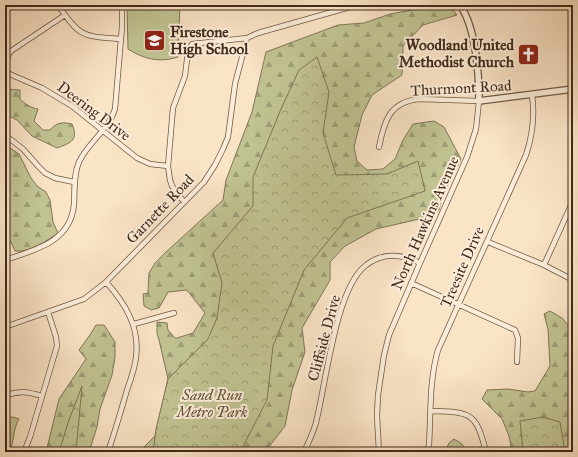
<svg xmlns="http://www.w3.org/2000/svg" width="578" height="457" viewBox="0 0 578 457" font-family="'IM FELL Great Primer',serif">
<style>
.forest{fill:url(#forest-firs);stroke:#807656}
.park{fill:url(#park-crowns);stroke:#807656}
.pitch{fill:#c1c393;stroke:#807656}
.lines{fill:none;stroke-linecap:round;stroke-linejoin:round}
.minor-casing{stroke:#6e5845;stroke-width:6}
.tertiary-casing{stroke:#6e5845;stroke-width:8}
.minor{stroke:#fcedda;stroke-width:4.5}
.tertiary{stroke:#fcedda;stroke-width:5.5}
.labels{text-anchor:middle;stroke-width:4;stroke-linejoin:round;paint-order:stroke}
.poi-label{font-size:15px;font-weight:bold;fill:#402a1a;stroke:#fcedda;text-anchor:start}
.street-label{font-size:15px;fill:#402a1a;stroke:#fcedda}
.park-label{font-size:15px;font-style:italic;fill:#605038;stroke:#fcedda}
</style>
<defs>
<pattern id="forest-firs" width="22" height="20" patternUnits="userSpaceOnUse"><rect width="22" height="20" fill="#c1c393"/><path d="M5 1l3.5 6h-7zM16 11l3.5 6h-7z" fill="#9e9f77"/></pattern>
<pattern id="park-crowns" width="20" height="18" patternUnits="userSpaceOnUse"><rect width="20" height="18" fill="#c1c393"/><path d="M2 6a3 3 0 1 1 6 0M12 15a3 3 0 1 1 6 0" fill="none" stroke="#9e9f77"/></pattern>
</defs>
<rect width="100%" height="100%" fill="#fae4c6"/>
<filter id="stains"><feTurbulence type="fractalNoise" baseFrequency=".005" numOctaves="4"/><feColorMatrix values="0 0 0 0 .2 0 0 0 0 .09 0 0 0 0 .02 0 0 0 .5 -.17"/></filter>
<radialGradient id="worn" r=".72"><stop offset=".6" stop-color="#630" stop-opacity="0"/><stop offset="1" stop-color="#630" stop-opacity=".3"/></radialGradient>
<path class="forest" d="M439 5H449L457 15 423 25 403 46 402 75 372 95 362 115 354 147 357 161 367 170 383 169 395 159 403 140 413 124 434 121 444 127 461 159 442 196 439 210 432 218 415 220 376 229 345 246 330 262V280L302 328 305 352 292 390 285 426 265 452H139L155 436 168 379 159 340 157 333V322L167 323 168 330 175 338H177L193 333 205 313 187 290 168 292 159 308 151 310 144 306 143 294 148 293 149 273 155 263 166 252 223 200 226 180 252 112 266 52 338 25 364 23 390 14Z
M5 89 20 90V99C25 104 31 108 38 109L34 121 43 130H50C57 122 63 122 72 124 79 140 71 143 57 148L32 136 17 120 5 114Z
M5 146 10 148 19 154 31 178 37 186 46 192 50 200 53 222 58 233C46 241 31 253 15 251L11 242 5 241Z
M550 311 562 318 573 331V452H512L509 436 502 419 482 399 487 390 508 389 528 392 535 391 550 366 548 329 544 314Z
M96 325H104L115 342V357L112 375 100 409 97 427 89 452H46L59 399 86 359 79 350 90 335Z
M13 417 19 419C12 430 15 445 8 452H5V418Z
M454 439 462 444 468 452H445L449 443Z"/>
<path class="park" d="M317 57 329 92 323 133 336 175 387 174 418 161 425 191 347 218 304 270 273 346 267 400 240 452H153L156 429 168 379 208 339 217 318 222 283 213 253 253 206V177L281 109 299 70Z
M82 386 76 452H59L69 420Z
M543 417 560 422 565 452H523L520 421Z"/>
<path class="pitch" d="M127 5H180L178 57C159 63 144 59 128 49Z"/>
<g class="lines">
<defs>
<path id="minor" d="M58 5C81 38 82 36 121 39
M5 60 11 51 65 15
M5 72 42 88 72 106 137 158 150 164 168 166
M5 135 23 149 38 166 45 173 55 178 74 182
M184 202 172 186 170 180 168 166 173 108 185 76 188 51 192 44 247 38 258 33 357 5
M488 242 544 265 573 280
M5 260C35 250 71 242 74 204 75 190 73 176 79 162 88 142 109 130 115 109L122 27V5
M544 265 573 201
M106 282C125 303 140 327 136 357 135 368 131 379 127 390 121 411 115 431 108 452
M411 283 515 330 518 338 517 362
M134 324 174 313
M5 327 84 299 106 282 204 182 215 165 223 149 228 137 235 84 247 38
M5 396C18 390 29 392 42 396
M431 411C471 412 476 412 486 452
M24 452 30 437 57 346 56 337 48 312
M304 452C309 441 315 430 317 418 326 382 336 289 365 266 382 252 402 254 420 263
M379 452 377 416 378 395 384 355 389 335 420 263 467 157 476 129 479 101 419 99C389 102 384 122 379 147
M426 452 429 445C431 413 429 381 438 350L526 155C533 134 535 116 532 95"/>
<path id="tertiary" d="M460 5C476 28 479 74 479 101L573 89"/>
</defs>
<use href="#minor" class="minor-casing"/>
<use href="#tertiary" class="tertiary-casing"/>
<use href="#minor" class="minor"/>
<use href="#tertiary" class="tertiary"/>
</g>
<defs>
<symbol id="school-square" viewBox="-11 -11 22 22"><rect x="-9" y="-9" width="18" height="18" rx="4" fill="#8f2418" stroke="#fcedda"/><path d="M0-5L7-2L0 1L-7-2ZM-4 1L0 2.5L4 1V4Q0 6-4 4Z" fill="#fff"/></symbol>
<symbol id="church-square" viewBox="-11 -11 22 22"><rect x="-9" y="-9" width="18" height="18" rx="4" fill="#8f2418" stroke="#fcedda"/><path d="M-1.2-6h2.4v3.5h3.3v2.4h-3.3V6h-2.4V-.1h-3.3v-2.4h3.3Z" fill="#fff"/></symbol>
</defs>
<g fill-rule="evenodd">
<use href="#school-square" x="142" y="28" width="25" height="25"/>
<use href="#church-square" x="516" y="42" width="25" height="25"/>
</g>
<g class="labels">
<g class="poi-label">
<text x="170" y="37">Firestone<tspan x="170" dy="17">High School</tspan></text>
<text x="514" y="50" text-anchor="end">Woodland United<tspan x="514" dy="17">Methodist Church</tspan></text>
</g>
<g class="street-label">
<text transform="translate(461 88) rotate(-3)" y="5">Thurmont Road</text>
<text transform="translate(94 111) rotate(37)" y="5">Deering Drive</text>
<text transform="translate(160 209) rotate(-46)" y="5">Garnette Road</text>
<text transform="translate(425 223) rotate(-66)" y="5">North Hawkins Avenue</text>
<text transform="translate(462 267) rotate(-66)" y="5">Treesite Drive</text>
<text transform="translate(324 338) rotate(-75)" y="5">Cliffside Drive</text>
</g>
<g class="park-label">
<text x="212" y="400">Sand Run<tspan x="212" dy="17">Metro Park</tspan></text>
</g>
</g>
<rect width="578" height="457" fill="none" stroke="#fae4c6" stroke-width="20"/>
<rect x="6" y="6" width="566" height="445" fill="none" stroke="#402a1a" stroke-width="2"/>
<rect x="10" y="10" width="558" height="437" fill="none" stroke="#402a1a"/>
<rect width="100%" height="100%" filter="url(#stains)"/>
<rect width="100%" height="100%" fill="url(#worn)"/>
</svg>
